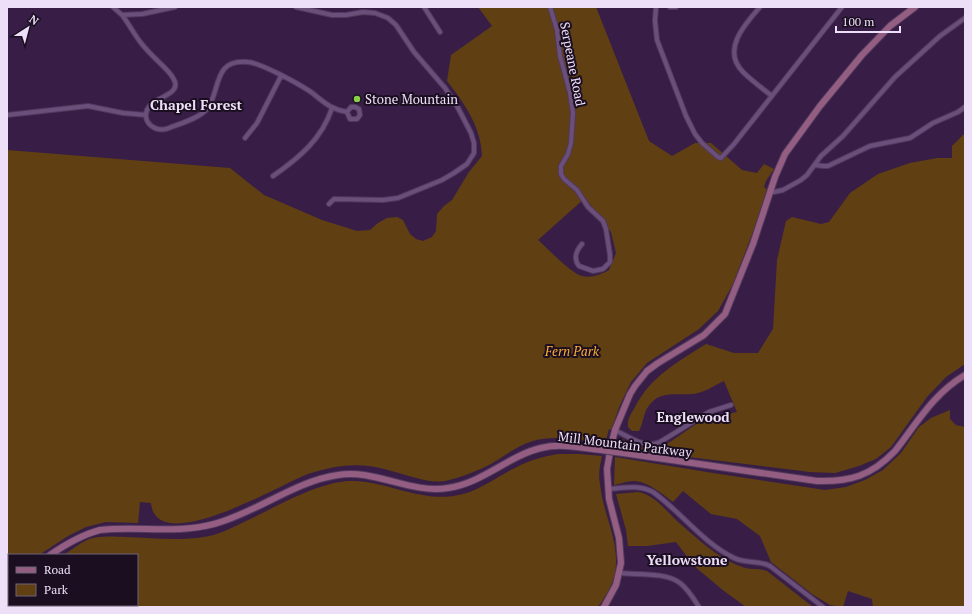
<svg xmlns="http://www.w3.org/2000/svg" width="972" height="614" viewBox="0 0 972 614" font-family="'PT Serif',serif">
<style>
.green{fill:#604012;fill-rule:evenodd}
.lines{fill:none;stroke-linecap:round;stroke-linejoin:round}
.street-casing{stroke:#51395d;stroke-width:6}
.secondary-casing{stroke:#51395d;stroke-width:8}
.street{stroke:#6b4f7b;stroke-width:4}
.secondary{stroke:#935e82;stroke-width:6}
.secondary-bridge-casing{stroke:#51395d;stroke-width:8;stroke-linecap:butt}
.secondary-bridge{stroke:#935e82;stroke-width:6}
.poi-dot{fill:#89cf48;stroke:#1a0e20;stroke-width:1.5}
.labels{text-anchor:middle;stroke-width:4;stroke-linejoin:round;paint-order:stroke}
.street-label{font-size:13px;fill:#eedff8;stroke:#1a0e20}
.poi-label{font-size:13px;fill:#eedff8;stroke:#1a0e20;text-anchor:start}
.park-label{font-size:13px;font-style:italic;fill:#fcae39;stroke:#1a0e20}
.neighbourhood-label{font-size:14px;font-weight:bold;fill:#eedff8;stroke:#1a0e20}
</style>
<rect width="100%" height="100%" fill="#381e46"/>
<path class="green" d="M478 7H596L649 141 672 156 695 143H711L742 170 757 173 764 164 774 169 766 181 764 187 767 189 754 229 733 284 718 311 699 329 647 363 631 382 620 405 611 430 609 429 605 444C584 441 562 436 542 439 520 442 503 458 485 467 472 473 458 478 445 481 428 484 405 474 388 470 358 462 338 465 308 474 283 483 156 559 151 503L140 502 138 523 106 522 86 527 68 536 39 555H9V569L7 570V150L230 168 264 195 322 220 357 231 370 230 378 223 387 218 397 217 403 220 410 234 416 239 423 241 432 237 436 231 437 214 444 206 452 200 469 172 482 156C481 127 465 104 447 81L451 55 492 26ZM585 198 611 232 616 253 609 270C600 275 592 278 582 276 572 274 547 248 538 240Z
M965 133V364L946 377 927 397 891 447 876 459 859 466 835 473 810 472 648 452 619 445V438L649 450 670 442 702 420 737 412 724 381C715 385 707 391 698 393 682 397 663 389 651 403 643 411 644 422 639 431H632L628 427C627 419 631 414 635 407 651 376 678 362 706 344L734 353H758L773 329 777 260 786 221 792 217 821 224 829 222 850 193 878 174 910 163 937 158H952V146Z
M950 410V419L956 425 965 427V607H873L872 599 848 591 843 607 830 605 812 594 771 562 760 536 737 519 711 514 683 491 673 502C662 494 648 481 633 481 627 481 620 484 614 485L615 457 713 473 825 490 846 487 865 480 883 470 901 453 919 427 931 418Z
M557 454H579L602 456C600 465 598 475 600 484 604 523 630 557 606 595 603 599 601 604 597 607H7V600H9V605H137V555H64C71 550 79 544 87 540 98 535 114 537 126 537 152 538 179 541 204 537 218 535 232 528 244 522 274 508 317 482 350 481 388 480 422 505 463 494 482 489 499 475 517 467 530 460 543 457 557 454Z
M638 492C655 495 665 510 677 521 691 533 705 546 720 556 730 562 741 568 752 569 757 569 761 569 767 571L813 607H746L724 591 694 566 676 542 647 546H628L626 530 616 494Z"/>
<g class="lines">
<defs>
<path id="street" d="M113 7 122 15 142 14 175 7
M296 7 332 15H346L363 12 375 13 388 18 396 25 414 52 445 88 457 106 471 133 474 143V153L467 164 454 173 442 180 398 198 383 200 334 199 329 204
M424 7 440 32
M550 7 557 30 560 56 570 93 573 113 571 143 568 154 561 166V174L564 179 577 190 588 207 603 221 606 229 610 255V262L603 269 593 271 579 266C573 258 576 251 582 244
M656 7 655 21 657 40 686 116 695 134 702 143 718 157 721 158 734 144 842 7
M670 7H676
M760 7C745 24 721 50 743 72 752 81 762 88 772 96
M122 15C129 24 134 34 141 43 148 52 156 59 164 67 168 71 173 76 175 82 179 96 152 97 147 110 142 124 157 133 169 128 179 124 200 118 207 109 221 92 212 58 248 62 261 63 299 84 311 92 324 102 330 109 347 112L350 119H357L360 115 359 109 355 107H351L347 112
M7 115 88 106 123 113 146 115
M245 138 257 123 281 76
M815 165 823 166H828L870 146 910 138 933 123 958 112 965 107
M273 176C299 158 322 139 332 108
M770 191 774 192 783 190 801 180 807 175 821 156 843 136 895 77 940 36 965 18
M615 430C629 437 645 449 660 442L709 412 731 405
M608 489C623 488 639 484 653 492 681 512 703 543 734 558 746 564 759 560 770 566L823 607
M620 573C638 575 666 572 680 583 688 589 694 599 699 607"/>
<path id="secondary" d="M623 453 817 481C850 482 871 476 895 451 917 423 933 394 965 375
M50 555C66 544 81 535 100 530 138 526 177 534 214 524 256 513 295 481 338 475 375 469 410 494 448 488 483 483 508 456 541 448 561 443 582 448 601 450
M7 578 9 577
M604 607 616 585 621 563 619 538 609 499 607 469 611 446 615 430 630 394 635 386 647 371 658 363 704 335 725 314 753 244 775 177 785 154 820 106 862 55 890 26 915 7"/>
</defs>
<use href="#street" class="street-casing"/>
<use href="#secondary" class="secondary-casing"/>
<use href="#street" class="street"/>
<use href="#secondary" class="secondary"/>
<defs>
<path id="secondary-bridge" d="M601 450 623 453"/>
</defs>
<use href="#secondary-bridge" class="secondary-bridge-casing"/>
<use href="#secondary-bridge" class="secondary-bridge"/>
</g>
<circle class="poi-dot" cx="357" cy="99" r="4"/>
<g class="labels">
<g class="street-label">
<text transform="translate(573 64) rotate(79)" y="5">Serpeane Road</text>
<text transform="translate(625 444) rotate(7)" y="5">Mill Mountain Parkway</text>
</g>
<g class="poi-label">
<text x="365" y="104">Stone Mountain</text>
</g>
<g class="park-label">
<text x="572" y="356">Fern Park</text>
</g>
<g class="neighbourhood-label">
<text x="196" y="110">Chapel Forest</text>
<text x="693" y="422">Englewood</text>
<text x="687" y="565">Yellowstone</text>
</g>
</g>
<rect width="972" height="614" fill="none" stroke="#eedff8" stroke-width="16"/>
<rect x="8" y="554" width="130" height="52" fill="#1a0e20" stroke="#6f6276"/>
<rect x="16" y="567" width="20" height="6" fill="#935e82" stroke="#6f6276"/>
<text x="44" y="574" font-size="12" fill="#eedff8">Road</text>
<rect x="16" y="584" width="20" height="12" fill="#604012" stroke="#6f6276"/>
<text x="44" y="594" font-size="12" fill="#eedff8">Park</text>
<g transform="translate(28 28) rotate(36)" stroke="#1a0e20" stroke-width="3" paint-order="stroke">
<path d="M0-3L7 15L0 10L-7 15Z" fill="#eedff8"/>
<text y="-6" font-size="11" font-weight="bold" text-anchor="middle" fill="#eedff8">N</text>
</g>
<path d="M836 26v6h64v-6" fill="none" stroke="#eedff8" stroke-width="2"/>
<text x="842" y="26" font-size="12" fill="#eedff8" stroke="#1a0e20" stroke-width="3" paint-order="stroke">100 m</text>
</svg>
